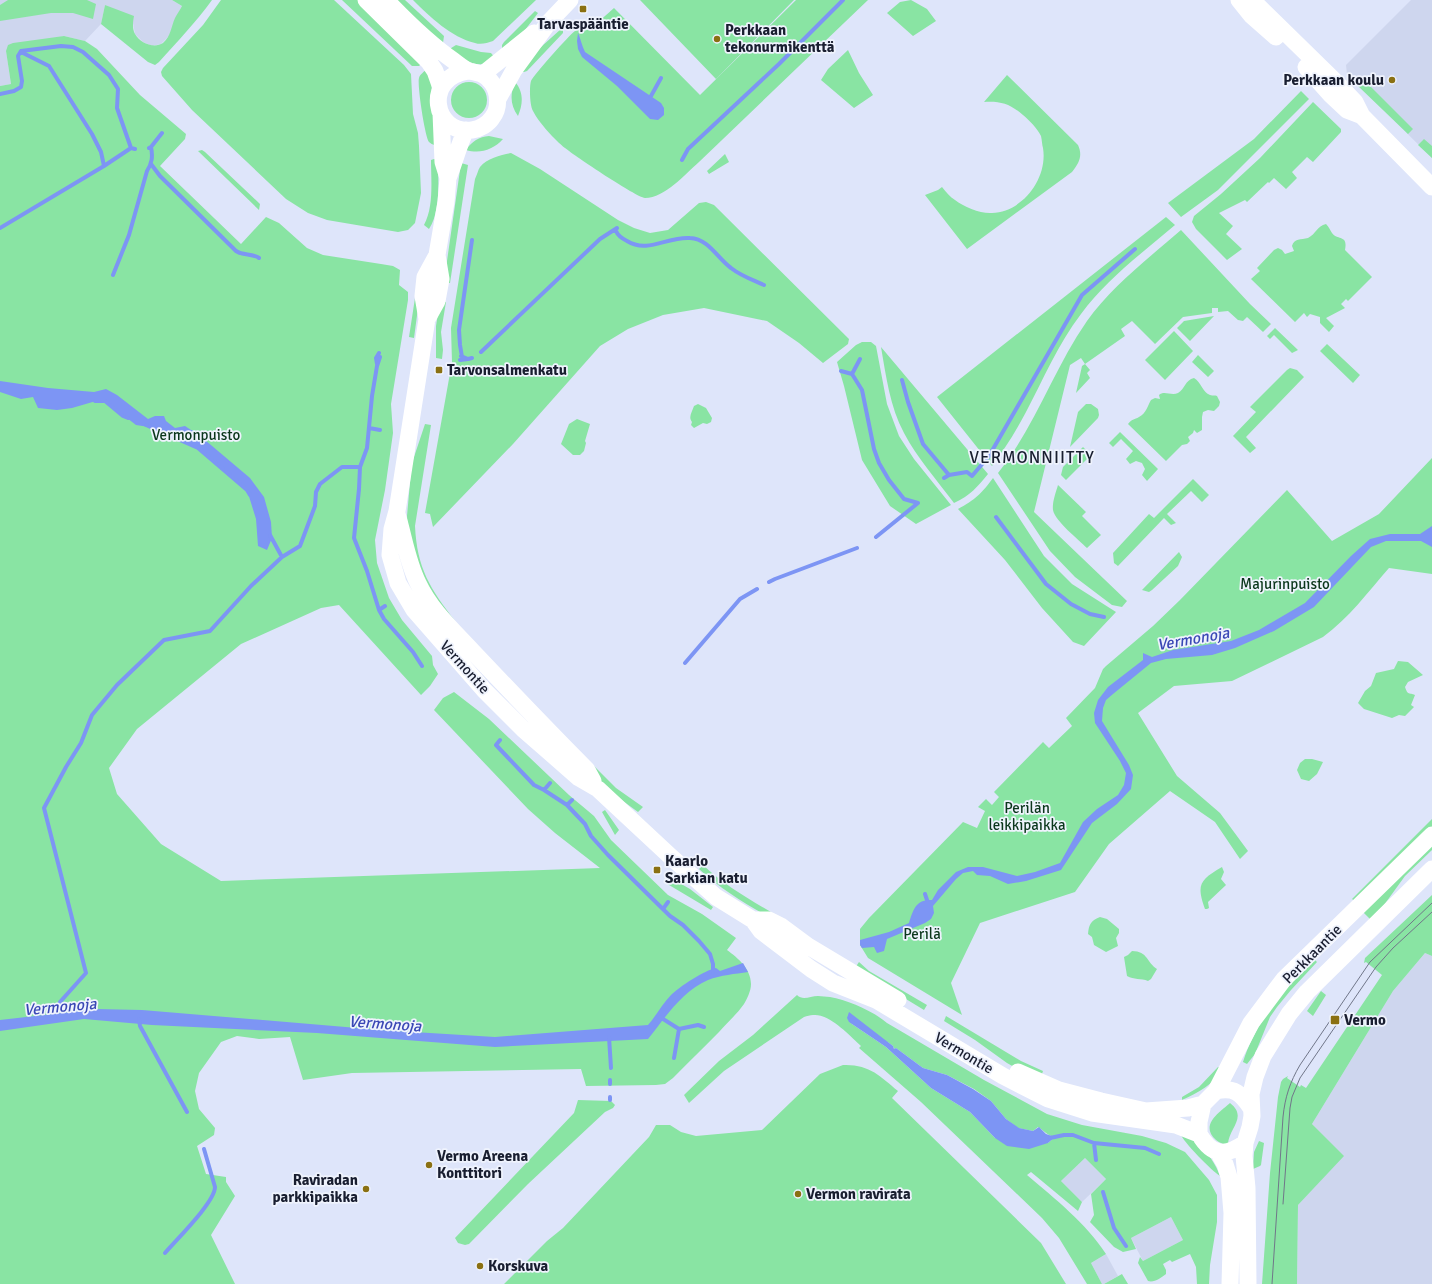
<svg xmlns="http://www.w3.org/2000/svg" width="1432" height="1284" viewBox="0 0 1432 1284" font-family="Signika,sans-serif">
<style>
.built{fill:#ced6ee}
.green{fill:#89e4a3;fill-rule:evenodd}
.water{fill:#7d95f4}
.lines{fill:none;stroke-linecap:round;stroke-linejoin:round}
.stream{stroke:#7d95f4;stroke-width:4}
.secondary{stroke:#fff;stroke-width:17}
.tram{stroke:#707689;stroke-width:1}
.poi-dot{fill:#8a7012;stroke:#eff3fd;stroke-width:1.5}
.labels{text-anchor:middle;stroke-width:3.5;stroke-linejoin:round;paint-order:stroke}
.poi-label{font-size:15px;font-weight:bold;fill:#191e30;stroke:#eff3fd;text-anchor:start}
.park-label{font-size:15px;fill:#0b371c;stroke:#eff3fd}
.street-label{font-size:15px;fill:#191e30;stroke:#eff3fd}
.water-label{font-size:16px;font-style:italic;fill:#3a48b5;stroke:#eff3fd}
.quarter-label{font-size:17px;letter-spacing:1px;fill:#191e30;stroke:#eff3fd}
</style>
<rect width="100%" height="100%" fill="#dee5fa"/>
<path class="built" d="M0 0H172L182 6 175 19 170 35 161 44 152 46 143 42 135 34 133 23 105 5 101 24 85 41 64 36 6 51 11 84 0 86Z
M1411 0H1432V158L1347 74 1346 65Z
M1425 953 1432 956V1284H1297L1298 1205 1343 1156 1312 1124 1393 991Z
M1085 1158 1106 1179 1082 1202 1061 1181Z
M1171 1217 1183 1240 1143 1261 1131 1238Z
M1106 1254 1118 1276 1104 1284H1102L1091 1263Z"/>
<path class="green" d="M8 0H87L96 4 93 19 73 13H51L0 21V5Z
M172 0H212C196 22 177 42 159 62L155 65 148 62 101 24 105 5 134 16C133 21 132 29 135 34 140 43 154 49 163 43 171 36 171 27 175 18 177 14 180 10 182 6Z
M221 0H334L404 65 411 74 413 114 418 133 419 146 421 193 415 223 408 230 398 232 327 220 308 213 286 199 192 110 162 76 161 72 163 68 203 25Z
M342 0H358L422 63 419 66H412Z
M392 0H405L444 36 443 43Z
M413 0H536L493 41C487 43 481 45 475 43 451 37 430 17 413 0Z
M640 0H794L716 79Z
M796 0H868L699 162C685 174 665 198 645 198 636 197 575 156 565 148 555 140 539 123 533 111 530 106 529 88 531 81 533 76 570 34 575 31 579 28 585 29 590 27 599 22 606 15 614 8L700 95Z
M911 0 927 9 936 21 913 36 887 13 900 2Z
M535 11 538 13 525 30 502 50V45L504 42Z
M561 29 563 30V33L527 71 524 72H521L532 55Z
M64 36 85 41 97 49 140 95 186 134 185 139 160 166 241 244 266 217 279 223 307 248 323 255 381 264 393 266 400 270 399 285 408 292V300L391 404 393 433 385 490 375 540 377 563 389 598 402 620 432 656 433 665 438 674 430 686 421 695 339 605 321 608 241 644 137 729 109 768 117 794 161 844 221 881 600 868 555 833 528 809 434 710 443 698 454 692 489 719 569 795 594 816 611 840 668 895 702 914 736 938 727 950C738 958 751 969 751 984 751 991 747 999 744 1004 737 1014 727 1023 719 1032 704 1047 688 1063 673 1078L665 1084 656 1085 586 1086 581 1069 352 1073 303 1080 290 1037 259 1039 237 1036 221 1042 199 1073 195 1091 199 1109 215 1128 214 1135 197 1146 206 1174 226 1177V1182L235 1196 211 1235 235 1284H0V86L11 84 6 51 8 45 13 43Z
M456 45 481 52 491 53 496 59C477 71 465 60 448 50Z
M848 50 859 73 873 95 854 108 821 80 828 69Z
M427 69 432 80 431 108 434 117 438 145C435 145 432 145 429 142 425 137 417 85 419 78 420 74 424 72 427 69Z
M1007 75 1078 145C1083 156 1079 163 1072 172L967 249 925 195 938 190 942 187C946 192 950 197 955 200 964 207 981 214 992 213 1023 212 1048 178 1043 148 1042 145 1042 140 1041 136 1037 128 1030 121 1023 115 1010 104 1001 101 984 102Z
M1364 80 1413 129 1408 134 1358 86Z
M515 82C524 92 523 104 518 116 510 105 510 94 515 82Z
M451 100a18 18 0 1 1 36 0a18 18 0 1 1-36 0Z
M1301 91 1309 99 1218 190 1181 217 1168 203 1254 139Z
M1313 102 1341 129V132L1313 162 1307 157 1292 172 1297 178 1286 189 1274 178 1269 183 1268 182 1247 202 1245 200 1219 213 1233 226 1226 234 1242 249 1227 260 1196 229 1192 222 1194 216 1221 194 1260 158Z
M489 136 503 139C493 150 480 154 466 150 472 141 479 137 489 136Z
M1424 139 1432 146V158L1418 145Z
M202 150 205 152 260 204 259 210 198 151Z
M511 153 540 169 618 220 634 228 650 233 668 230 699 203 706 202 714 205 849 339 848 344 823 363 799 343 767 321 704 308 663 315 628 329 600 346 513 444 433 527 430 514 425 513 452 362 451 328 475 179C477 175 478 170 480 167 487 158 501 155 511 153Z
M725 154 729 162 709 174 707 171Z
M434 159 438 160C438 182 441 210 429 229L424 225C434 207 431 180 431 160Z
M461 163 468 165 450 283 444 282Z
M1166 217 1175 225C1142 253 1107 279 1081 314 1058 344 1043 380 1026 412 1016 431 1005 449 992 466L937 397Z
M1326 224C1329 227 1330 230 1332 233 1338 241 1348 234 1345 250L1372 277 1348 301 1346 299 1341 304 1345 308 1326 318 1334 326 1329 332 1320 323V317L1310 314 1307 317 1304 313 1295 322 1251 279 1260 271 1257 268 1274 250 1278 248 1282 250 1285 254 1294 251 1292 246C1294 238 1301 240 1308 238 1316 234 1317 226 1326 224Z
M1181 230 1250 304 1271 324 1263 332 1247 317 1243 321 1238 320 1228 311 1218 312V308H1212V313L1183 317 1155 344 1132 321 1121 329 1125 336 1085 364 1090 370 1087 373 1090 378 1076 393 1082 366 1085 364 1081 358 1070 365 1034 512 1127 601 1122 607 1112 605 1075 577 1050 551 998 473C1035 427 1053 370 1087 321 1111 287 1150 257 1181 230Z
M415 298 418 308 414 338 409 337Z
M440 301 446 302 441 332 443 350 442 359 436 358V326Z
M1214 316 1190 341 1177 328 1184 321Z
M1275 328 1298 350 1292 353 1274 335 1270 339 1267 336Z
M1174 331 1193 351 1165 380 1145 360Z
M862 342H871L876 346 887 404 899 436 914 459 951 505 916 524 890 506 862 460 844 386 837 362 856 345Z
M1327 344 1360 375 1353 383 1320 351Z
M881 347 988 474C977 487 971 495 954 503 937 480 917 458 904 433 890 407 886 376 881 347Z
M1198 355 1214 371 1208 377 1192 362Z
M1290 368 1297 370 1304 377 1246 437 1256 448 1250 453 1233 436 1256 412 1250 407 1287 370Z
M1194 378C1201 382 1203 393 1210 395 1213 396 1215 395 1217 396L1220 402 1219 406 1214 411 1208 410 1203 412 1202 417V430L1197 433 1194 430 1193 433 1188 437 1190 441 1187 444 1182 445 1166 461 1128 424C1133 418 1134 420 1139 417 1146 414 1148 405 1151 400L1155 398 1160 399 1159 395C1164 390 1171 396 1178 393 1185 389 1185 380 1194 378Z
M698 404 706 408 712 418 711 422 707 424 703 423 694 428 691 425 692 422C688 417 692 412 694 406Z
M1086 404H1091L1098 409 1099 415 1098 418 1070 447 1078 412Z
M577 419 590 424 585 441 586 443 584 451 580 455H573L561 444 569 424Z
M425 424 431 425 415 526C417 568 430 589 456 622L427 590 408 534 407 516 411 471 413 460Z
M1120 432 1158 469 1147 481 1142 475 1145 469 1142 463 1136 461 1130 464 1126 459 1133 451 1121 439 1113 447 1109 443Z
M1083 447 1091 455 1066 480 1061 475 1063 467Z
M1432 458V574L1389 568C1368 592 1349 618 1323 637L1232 681 1174 686 1138 713 1177 776 1220 813 1248 851 1240 859 1215 822 1170 791 1109 844 1075 892 980 923 951 983 962 1015 868 958 860 945V929L869 918 963 822 977 828 985 811 978 807 986 799 992 805 999 797 994 792 1043 742 1049 748 1072 726 1066 718 1095 688 1103 669 1106 666 1153 626 1180 600 1287 490 1332 541 1379 514Z
M993 478 1044 556 1072 584 1116 612 1084 646 1073 642 1042 608 1005 560 958 509C975 500 982 493 993 478Z
M1193 479 1209 495 1202 502 1191 491 1167 514 1176 523 1171 525 1164 518 1118 566 1114 563 1113 553 1149 514 1154 518Z
M1058 485 1086 512 1082 516 1101 535 1087 548C1079 540 1055 521 1053 510 1052 502 1056 492 1058 485Z
M1179 552 1182 557 1178 566 1152 590 1149 592 1142 590Z
M1398 661 1408 662 1423 675 1408 682 1405 687C1408 696 1409 692 1415 695L1411 705 1414 707 1405 716 1399 715 1392 718 1364 709 1358 703 1365 691 1371 686 1376 673 1394 669Z
M1305 759H1312L1323 762 1317 774 1309 781 1301 779 1297 770 1300 763Z
M592 764 616 788 643 807 638 812 616 796 588 768Z
M605 810 619 830 615 835 602 812Z
M1432 819V827L1356 902 1352 899Z
M1432 845V850L1405 876 1384 905 1370 919 1363 912Z
M703 865C724 885 749 899 774 914L771 918C745 904 721 889 699 869Z
M1222 867 1224 872 1221 879 1226 885 1208 902 1209 908 1207 909H1205C1196 884 1200 880 1222 867Z
M669 877 690 889 713 907 711 910 664 882Z
M1432 895V956L1425 953 1393 991 1312 1124 1344 1156 1298 1205 1297 1284H1262L1270 1173 1278 1097 1281 1082 1283 1079 1288 1076 1287 1078 1300 1087 1301 1085 1306 1088 1382 975 1366 962 1364 963 1365 958Z
M1100 917 1107 919 1119 929V933L1116 938 1118 946 1106 952 1094 945 1092 937 1088 934C1089 925 1090 921 1100 917Z
M1132 951C1148 951 1147 963 1157 969L1151 979 1148 981C1141 978 1134 980 1127 976L1124 957 1128 955Z
M1314 959 1317 962 1291 990 1277 1007 1270 1017 1255 1054 1247 1064 1243 1062C1255 1022 1285 989 1314 959Z
M859 962 869 971 927 1005 924 1010 855 968Z
M1321 991 1326 995 1313 1016 1307 1011Z
M797 995C803 1001 810 996 818 996 822 996 826 997 830 997 848 1000 873 1011 887 1023L984 1080 1047 1114 1082 1125 1142 1136 1166 1143 1185 1152 1209 1180 1217 1195V1222L1210 1265 1209 1284H1197L1196 1267 1190 1254 1172 1262 1170 1260 1163 1264 1166 1270V1274C1161 1278 1154 1283 1148 1281L1138 1263 1140 1257 1143 1261 1183 1240 1171 1217 1131 1238 1136 1249 1123 1252 1114 1247 1090 1222 1094 1215 1091 1194 1106 1179 1085 1158 1061 1181 1082 1202 1078 1211 1031 1172 1027 1175C1055 1199 1086 1223 1106 1254L1091 1263 1102 1284H1087L1059 1238 1042 1218 921 1102 859 1048 861 1046C850 1036 829 1013 813 1015 810 1015 807 1016 804 1017L724 1071 689 1103 684 1095 719 1061 753 1035ZM849 1022 889 1043 893 1046 894 1049 896 1048 923 1068 947 1075 974 1089 991 1101 1006 1119 1018 1128 1033 1131 1038 1127C1045 1131 1046 1135 1055 1137L1048 1143 995 1138 970 1112 931 1088 886 1047Z
M946 1016 1021 1061 1043 1071 1041 1077 1023 1072 1007 1063 975 1040 944 1021Z
M843 1065C869 1064 880 1076 898 1091L892 1098 1041 1243 1066 1284H504L547 1241 563 1228 649 1137 656 1125H670L681 1132 696 1136 762 1130 820 1074Z
M1218 1067 1223 1069C1214 1084 1198 1093 1182 1100V1097L1199 1087Z
M578 1100 611 1101 615 1105 613 1108 605 1112 528 1184 469 1244 465 1245 458 1243 455 1238 574 1113Z
M1230 1103C1248 1117 1229 1128 1228 1144 1224 1145 1220 1143 1216 1140 1199 1125 1220 1112 1230 1103Z
M1180 1133C1198 1140 1214 1158 1220 1176 1212 1171 1183 1142 1180 1133Z
M1259 1141 1264 1143 1261 1165 1260 1166 1253 1169 1254 1152Z
M1122 1274 1128 1284H1104Z"/>
<path class="water" d="M578 33C581 40 582 46 585 52L661 103 664 108V115L658 120 650 119 617 86 582 57 578 49 577 41Z
M0 381 48 388 94 392 106 389 117 395 148 419 155 416H164L166 421 175 428 185 426 191 430 202 433 205 440 250 478 264 497 271 522 272 538 267 550 258 546 256 519 247 490 198 448 149 427 136 425 105 401H96L72 408 57 410 38 408 33 397 21 399 0 392Z
M1432 526V547L1421 541H1386L1371 547 1314 607 1274 631 1235 648 1212 655 1166 659 1151 663 1113 694 1106 700 1103 708 1102 721 1129 765 1133 775 1131 789 1117 804 1092 823 1061 870 1026 881 1008 884 990 876 977 875 973 871 963 873 956 879 933 906 934 913 931 919 925 923 887 939 884 951 877 953 874 947 862 948 860 945V940L889 932 909 923C913 910 916 899 932 900L938 890 956 872 968 867H983L1017 876 1035 872 1060 863 1083 822 1097 809 1118 795 1124 785 1126 773 1120 761 1095 723 1094 713 1098 700 1108 687 1143 660V653L1152 657 1173 650 1231 641 1259 630 1305 603 1351 556 1370 539 1390 534H1420Z
M743 963 748 972C735 974 721 975 708 980 682 991 665 1018 648 1039L495 1047 317 1033 152 1025 84 1019 0 1031V1020L96 1009 142 1010 381 1030 495 1037 648 1025C656 1016 662 1004 671 995 679 987 705 970 716 968L720 971Z
M849 1012 893 1046 894 1049 896 1048 923 1068 947 1075 973 1089 991 1101 1006 1119 1019 1128 1033 1131 1039 1127 1046 1134 1055 1137 1048 1143 1029 1149 1007 1146 995 1138 970 1112 931 1088 886 1047 849 1022 847 1018Z"/>
<g class="lines">
<path class="stream" d="M21 52 49 66 92 134 101 152 104 166
M0 94 14 91 21 87 22 81 18 56 21 51 61 46 73 47 83 52 109 75 118 89 117 108 131 148
M651 96 661 78
M149 148 151 147 162 133
M682 160 688 149 779 64 843 0
M151 164 160 176 236 251C243 256 252 253 259 258
M0 228 104 166 131 148 135 149
M616 231C618 236 623 239 627 241 648 254 668 236 690 238 709 239 717 258 731 268 741 276 753 280 764 285
M113 275 129 235 147 171C152 163 153 157 151 147
M481 352 600 239 617 228
M461 356 468 359 472 358
M380 357 377 366 372 396 367 448 360 467 359 489 354 538 367 571 379 610 384 619 413 652 422 666
M462 357 460 345 459 330 472 240
M460 360 468 359
M377 364 376 358 379 353
M841 371 852 374 862 390 874 449 879 463 889 480 904 499 918 503
M852 374 860 359
M902 380 908 402 923 444 949 475
M95 401H105L123 416 128 418
M146 425 198 448 247 490 250 495
M369 428 380 430
M944 478 949 475 967 472 972 476 989 456 1082 295 1135 249
M996 517 1046 584 1071 604 1090 614 1104 617
M270 535 282 557
M876 537 918 503
M769 582 775 579 857 548
M379 610 385 606
M685 663 740 599 757 589
M500 740 496 745 534 785 544 790 567 805 585 824 591 836 608 855 670 916 683 925 699 941 710 954 713 964V972
M544 790 550 783
M567 805 572 800
M925 894 927 900
M663 909 668 902
M55 1016 60 1002 86 973 44 808 66 767 81 743 92 715 117 685 164 640 210 631 251 586 282 557 300 546 315 506 316 492 320 484 342 467H360
M660 1017 679 1029 698 1025 704 1027
M139 1019 140 1026 187 1112
M609 1037 611 1068
M674 1058 679 1029
M610 1084V1080
M610 1100V1097
M1050 1138 1064 1135H1073L1094 1143 1145 1148 1159 1154
M1094 1143 1096 1160
M1103 1192 1114 1228 1126 1246
M165 1253C176 1240 215 1202 215 1187L204 1149"/>
<path class="secondary" d="M366 0 429 62 435 71 441 88
M386 0C407 22 428 43 454 61 458 64 464 69 469 71 479 73 486 74 492 83 499 93 500 108 492 118 488 124 480 129 472 130 433 135 423 77 468 71
M1239 0 1251 15 1276 37
M1252 0 1340 86 1355 102 1362 116 1432 187
M1306 67 1331 95 1347 110 1360 115
M483 74 534 33
M498 99 514 70 549 22 570 0
M441 113 443 162 448 178 446 202 437 255 425 277 423 296 427 319 397 511 392 529 390 555 398 583 414 610 484 690 523 729 579 778 598 789 670 856 716 897 753 920 761 931 811 969 833 983 876 1000 1003 1076 1048 1099 1092 1113 1176 1125 1199 1134
M448 178C455 162 458 146 466 130
M427 319 437 301 441 279 437 255
M397 514C404 537 407 561 418 583 431 611 455 632 475 654 512 693 549 732 587 770L593 781
M753 920H769L781 926 808 946 898 1000
M1018 1072 1059 1090 1101 1101 1146 1111 1188 1108 1203 1104
M1216 1091C1234 1087 1241 1093 1251 1108
M1203 1104 1216 1091 1251 1023 1284 979 1432 835
M1203 1104 1199 1122V1134C1212 1156 1225 1157 1245 1143
M1218 1152 1225 1164 1229 1177 1232 1213 1230 1284
M1248 1284 1247 1188 1244 1156 1245 1143 1250 1127 1252 1116 1251 1094 1255 1077 1263 1056 1289 1014 1307 992 1432 869"/>
<path class="tram" d="M1283 1204 1290 1108 1292 1097 1300 1078 1376 967 1393 948 1432 912
M1272 1284 1283 1117C1285 1097 1290 1082 1300 1065L1370 962 1432 903"/>
</g>
<g class="poi-dot">
<rect x="579" y="5" width="8" height="8" rx="2"/>
<circle cx="717" cy="39" r="4"/>
<circle cx="1392" cy="80" r="4"/>
<rect x="435" y="366" width="8" height="8" rx="2"/>
<rect x="653" y="866" width="8" height="8" rx="2"/>
<rect x="1330" y="1015" width="10" height="10" rx="2"/>
<circle cx="429" cy="1165" r="4"/>
<circle cx="366" cy="1189" r="4"/>
<circle cx="798" cy="1194" r="4"/>
<circle cx="480" cy="1266" r="4"/>
</g>
<g class="labels">
<g class="poi-label">
<text x="583" y="29" text-anchor="middle">Tarvaspääntie</text>
<text x="725" y="35">Perkkaan<tspan x="725" dy="17">tekonurmikenttä</tspan></text>
<text x="1384" y="85" text-anchor="end">Perkkaan koulu</text>
<text x="447" y="375">Tarvonsalmenkatu</text>
<text x="665" y="866">Kaarlo<tspan x="665" dy="17">Sarkian katu</tspan></text>
<text x="1344" y="1025">Vermo</text>
<text x="437" y="1161">Vermo Areena<tspan x="437" dy="17">Konttitori</tspan></text>
<text x="358" y="1185" text-anchor="end">Raviradan<tspan x="358" dy="17">parkkipaikka</tspan></text>
<text x="806" y="1199">Vermon ravirata</text>
<text x="488" y="1271">Korskuva</text>
</g>
<g class="park-label">
<text x="196" y="440">Vermonpuisto</text>
<text x="1285" y="589">Majurinpuisto</text>
<text x="1027" y="813">Perilän<tspan x="1027" dy="17">leikkipaikka</tspan></text>
<text x="922" y="939">Perilä</text>
</g>
<g class="street-label">
<text transform="translate(465 667) rotate(48)" y="5">Vermontie</text>
<text transform="translate(1312 954) rotate(-45)" y="5">Perkkaantie</text>
<text transform="translate(964 1053) rotate(31)" y="5">Vermontie</text>
</g>
<g class="water-label">
<text transform="translate(1193 638) rotate(-10)" y="6">Vermonoja</text>
<text transform="translate(60 1006) rotate(-5)" y="6">Vermonoja</text>
<text transform="translate(385 1023) rotate(4)" y="6">Vermonoja</text>
</g>
<g class="quarter-label">
<text x="1032" y="463">VERMONNIITTY</text>
</g>
</g>
</svg>
